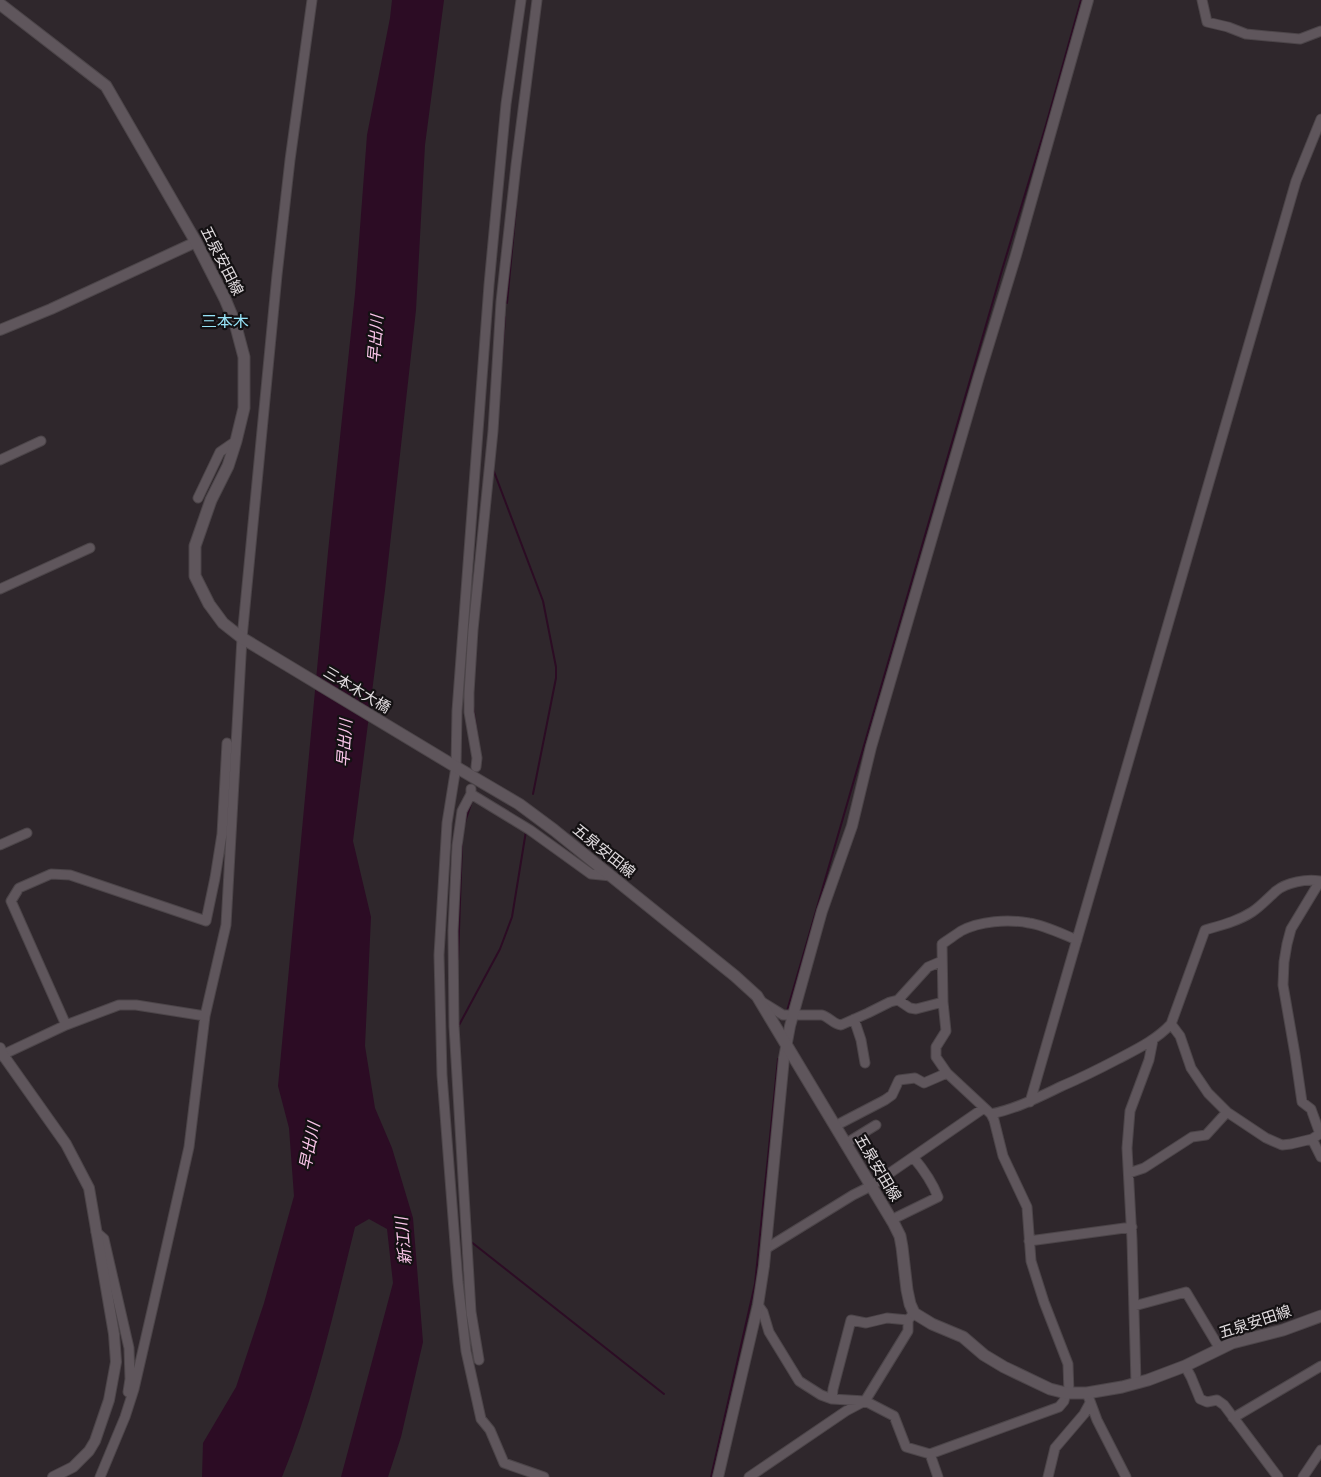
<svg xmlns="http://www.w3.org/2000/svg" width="1321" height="1477" viewBox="0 0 1321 1477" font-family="Signika,'Noto Sans JP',sans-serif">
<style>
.water{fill:#2c0c24}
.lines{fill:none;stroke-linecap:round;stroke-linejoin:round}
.stream{stroke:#2c0c24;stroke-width:2}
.minor-casing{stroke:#4c4549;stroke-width:11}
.tertiary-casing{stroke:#4c4549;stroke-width:12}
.secondary-casing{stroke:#4c4549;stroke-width:13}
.minor{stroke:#5f565c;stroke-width:9}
.tertiary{stroke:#5f565c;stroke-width:10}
.secondary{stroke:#5f565c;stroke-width:11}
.labels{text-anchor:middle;stroke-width:4.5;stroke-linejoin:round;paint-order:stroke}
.street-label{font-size:15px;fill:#e1dcdf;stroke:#141113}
.neighbourhood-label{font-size:16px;fill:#97e3f7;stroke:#141113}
.water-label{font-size:16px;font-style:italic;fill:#fbc6ea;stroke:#141113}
</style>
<rect width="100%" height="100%" fill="#2f272c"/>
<path class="water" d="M392 0H444L425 145 416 310 385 590 353 841 371 917 365 1046 375 1108 392 1148 413 1218 423 1342 401 1437 388 1477H341L393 1283 387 1229 369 1219 355 1227C334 1311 315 1397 282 1477H202L203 1443 236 1387 264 1303 294 1196 289 1128 278 1086 328 552 355 294 367 135 390 18Z"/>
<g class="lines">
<path class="stream" d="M507 303 516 208
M502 357 505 317
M493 469 543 601 556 667V678L533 794
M473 706 478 740
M464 825 472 801
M458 959 462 844
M787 1011 1002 270 1046 125 1081 0
M458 1027 500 949 512 917 526 831
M470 1241 664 1394
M711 1477 755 1284 778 1059"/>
<defs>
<path id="minor" d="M521 0 506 104 489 285 457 711 456 767 447 823 439 955 442 1075 458 1282 466 1351 481 1419 490 1430 504 1463 544 1477
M1202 0 1207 22 1228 27 1246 34 1300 39 1321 31
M0 460 41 441
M198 498 220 452 236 441
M0 589 90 548
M476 767 477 758 469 712V693L473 630 493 431 501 302 516 165 537 0
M471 789V794L462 811 457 846 453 931 454 1026 471 1312 479 1360
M471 794 530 830 591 874 611 876
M0 845 27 833
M759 1000 783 1015H822C829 1017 833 1024 841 1025L868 1013 890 1002 898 1000 910 1008 916 1009 943 1002
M898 1000 928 967 942 961
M854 1019 861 1040 865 1063
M1171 1024 1180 1036 1191 1068 1208 1093 1227 1112 1266 1138 1282 1145 1291 1144 1312 1139 1321 1133
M66 1025 11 901 19 888 51 874 70 875 206 921 215 878 222 834 227 743
M0 1056 66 1025 119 1005H136L205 1016
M1030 1102 1296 181 1321 119
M991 1114C1016 1109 1039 1097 1062 1086 1081 1078 1099 1069 1118 1059 1137 1049 1156 1040 1171 1024L1205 930C1222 925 1238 921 1252 912 1261 906 1268 898 1276 891 1287 882 1306 879 1320 881L1291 929 1287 944 1284 962 1283 985 1295 1054 1302 1102 1311 1109 1320 1134
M835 1126 885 1100 892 1095 899 1080 915 1078 924 1083 947 1073
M1312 1139 1321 1157
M845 1144 876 1125
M1129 1173 1144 1168 1192 1137 1206 1135 1227 1112
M891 1220 938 1197C932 1181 924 1170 913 1157
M96 1232 104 1239 129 1348 130 1379 128 1392
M1029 1241 1132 1227
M767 1248 853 1195 871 1186 984 1108
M758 1305 763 1312 769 1332 799 1381 821 1395 832 1399 865 1401 894 1416 906 1447 930 1454 938 1477
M1134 1306 1186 1292 1220 1349
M1185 1366 1191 1377 1200 1399 1207 1402 1217 1400 1224 1405 1278 1477
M1136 1383 1132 1240 1127 1148 1130 1111 1149 1060 1153 1040
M1069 1393 1068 1364 1044 1302 1031 1261 1027 1207 1003 1156 994 1120 991 1114 947 1073 936 1057V1047L946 1031 943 1002 942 944C948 940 955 935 961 931 980 921 1008 919 1029 923 1044 925 1062 934 1077 940
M1087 1393 1097 1420 1126 1477
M832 1399 833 1389 851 1320 866 1323 887 1318 908 1320
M1233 1418 1321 1366
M930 1454 1059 1407 1064 1401 1066 1393
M100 1477 125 1417 134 1389 154 1302 189 1147 205 1016 226 925 242 638 277 275 290 160 312 0
M749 1477 846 1411 865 1401 908 1331V1320L914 1313
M1048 1477 1055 1448 1084 1414 1090 1403
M1303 1477 1321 1450"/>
<path id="tertiary" d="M0 330 51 309 196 242
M0 1048 3 1055 66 1144 89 1188 114 1334 116 1362 109 1400 95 1441 89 1451 73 1467 53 1477
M718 1477 758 1305 764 1266 784 1058 790 1026 822 911 852 826 871 747 979 376 1016 255 1088 0"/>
<path id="secondary" d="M0 4 106 86 196 242 225 299 235 323 244 357V408L236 441 228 466 211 500 195 546V576L209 604 223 623 242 638 456 767 519 804 554 830 735 976 757 996 894 1224 900 1236 902 1247 907 1290 910 1304 914 1313 932 1324 963 1337 984 1355 1004 1367 1050 1389 1066 1393H1087L1122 1387 1148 1380 1185 1366 1232 1343 1283 1330 1321 1316"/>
</defs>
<use href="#minor" class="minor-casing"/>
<use href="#tertiary" class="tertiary-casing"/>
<use href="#secondary" class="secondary-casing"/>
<use href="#minor" class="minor"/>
<use href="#tertiary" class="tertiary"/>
<use href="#secondary" class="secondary"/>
</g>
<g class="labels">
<g class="street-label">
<text transform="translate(222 261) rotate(63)" y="5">五泉安田線</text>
<text transform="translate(357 690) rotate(31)" y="5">三本木大橋</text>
<text transform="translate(604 851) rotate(39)" y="5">五泉安田線</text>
<text transform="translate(878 1168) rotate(59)" y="5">五泉安田線</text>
<text transform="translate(1255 1322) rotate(-18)" y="5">五泉安田線</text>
</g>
<g class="neighbourhood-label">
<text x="225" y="327">三本木</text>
</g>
<g class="water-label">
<text transform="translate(375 339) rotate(-86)" y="6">早出川</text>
<text transform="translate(344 743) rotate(-86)" y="6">早出川</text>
<text transform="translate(309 1146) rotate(-79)" y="6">早出川</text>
<text transform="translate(403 1241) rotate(-95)" y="6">新江川</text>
</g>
</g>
</svg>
